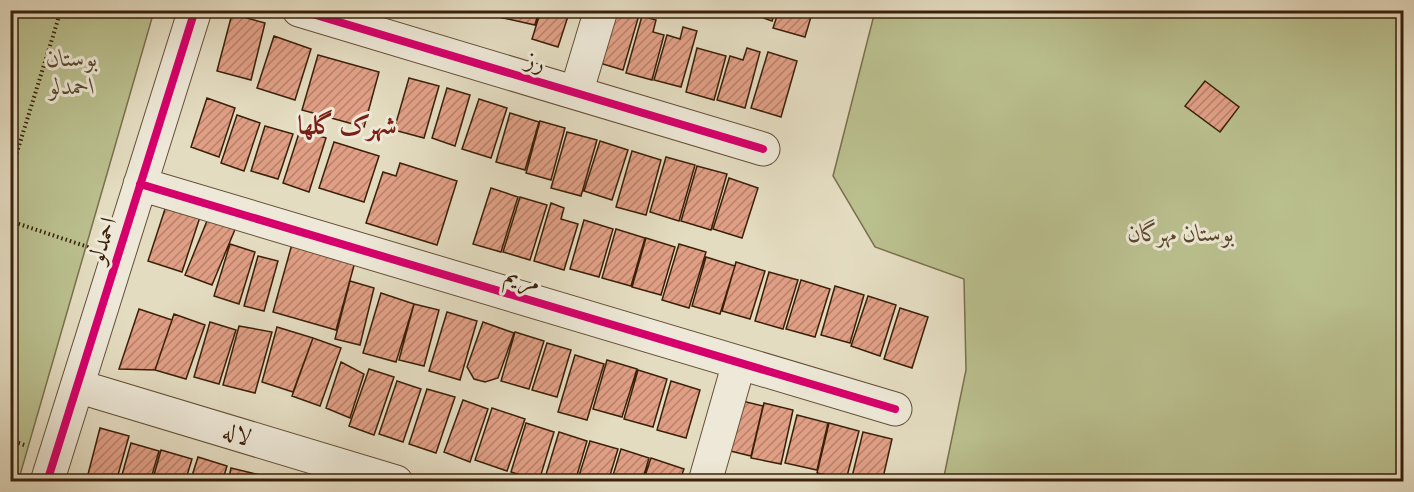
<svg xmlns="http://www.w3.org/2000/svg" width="1414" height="492" viewBox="0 0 1414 492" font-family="'IM FELL Great Primer',Amiri,serif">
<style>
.green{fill:#babf8e;stroke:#7a704c;stroke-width:1.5}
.building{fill:url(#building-hatch);stroke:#3b2009;stroke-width:1.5}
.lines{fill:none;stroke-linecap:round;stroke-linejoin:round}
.minor-casing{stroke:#654f37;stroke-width:35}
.path{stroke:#3b2009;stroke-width:4;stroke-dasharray:1.5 3;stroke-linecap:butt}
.minor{stroke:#ede8d7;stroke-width:33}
.cycleway-casing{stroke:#ede8d7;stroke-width:11}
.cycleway{stroke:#d6006c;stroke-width:8}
.labels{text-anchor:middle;stroke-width:6;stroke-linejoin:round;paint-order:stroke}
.park-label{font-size:24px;font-style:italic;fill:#5b482a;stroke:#ede8d7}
.street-label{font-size:24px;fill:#3b2009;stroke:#ede8d7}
.neighbourhood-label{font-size:26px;font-weight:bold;fill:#7a1f14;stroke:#ede8d7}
</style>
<defs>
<pattern id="building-hatch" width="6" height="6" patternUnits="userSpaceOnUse" patternTransform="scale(1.5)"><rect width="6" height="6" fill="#e09f85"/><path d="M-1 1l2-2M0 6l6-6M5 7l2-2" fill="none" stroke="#b7816b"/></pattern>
</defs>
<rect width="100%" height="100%" fill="#e4dcc1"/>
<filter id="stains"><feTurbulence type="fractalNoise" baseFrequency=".00333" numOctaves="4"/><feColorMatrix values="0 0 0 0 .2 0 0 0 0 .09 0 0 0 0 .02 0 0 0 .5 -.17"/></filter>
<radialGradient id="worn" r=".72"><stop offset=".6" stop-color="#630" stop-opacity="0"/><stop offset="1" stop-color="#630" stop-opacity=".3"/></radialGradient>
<path class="green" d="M10 11H154L18 482 10 481Z
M875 11H1403V481H943L966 370 964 279 875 247 833 176Z"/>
<path class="building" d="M473 10H505L503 18Z
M505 10H539L535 25 503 18Z
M541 10H570L558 47 532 39Z
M608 10H625L639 15 623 70 593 61Z
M742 10H776L772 21Z
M779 10H813L805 37 773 28Z
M232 14 265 23 251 80 217 71Z
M642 16 656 20 653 32 664 35 652 80 626 73Z
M683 27 697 31 681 87 654 80 667 35 680 39Z
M274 36 311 49 295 100 257 88Z
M697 48 726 56 714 100 686 92Z
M747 48 760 52 745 108 717 100 730 56 743 60Z
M768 52 797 61 781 117 751 108Z
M318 55 379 72 364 127 302 110Z
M409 78 439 86 424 138 394 130Z
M1205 81 1239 107 1220 132 1185 106Z
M447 88 470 95 455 146 432 138Z
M207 98 235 108 219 157 191 147Z
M479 99 507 108 491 158 462 149Z
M510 113 539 122 525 170 496 162Z
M237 115 260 123 244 171 221 163Z
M540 121 565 128 551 180 526 173Z
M265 126 293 134 278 179 251 171Z
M300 130 326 138 309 192 283 183Z
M567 132 597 140 581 196 551 188Z
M600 141 628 150 612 200 584 191Z
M334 142 379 156 364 202 319 188Z
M632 151 661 160 646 215 616 207Z
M666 157 695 165 679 221 650 212Z
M400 163 457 181 437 245 366 223 383 172 396 176Z
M697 166 727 174 711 230 681 221Z
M729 178 758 188 742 238 713 229Z
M491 188 518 197 501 252 473 244Z
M520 197 547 205 530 260 503 252Z
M167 203 201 214 182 272 148 261Z
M551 203 564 208 561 219 578 224 564 270 534 261Z
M209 216 236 227 212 285 185 275Z
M584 220 613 229 599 277 570 269Z
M616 229 645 238 631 286 602 278Z
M646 238 675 247 661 295 632 287Z
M230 244 255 252 239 304 214 296Z
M292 244 355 262 336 330 273 312Z
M679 244 706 252 689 308 662 300Z
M258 256 278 261 264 311 244 306Z
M706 257 735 266 720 314 692 306Z
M736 262 765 271 750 319 722 311Z
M769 272 798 280 783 329 755 321Z
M801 280 830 289 815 337 786 329Z
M350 281 374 288 360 345 335 339Z
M835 286 864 295 850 343 821 335Z
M381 293 414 304 396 362 363 353Z
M868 296 896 305 880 356 851 346Z
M414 304 439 310 424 366 399 360Z
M900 308 928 317 912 368 884 359Z
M139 309 172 320 155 370 119 369Z
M447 312 477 321 460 380 429 371Z
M174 314 205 325 186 379 155 370Z
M210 322 236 330 219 384 194 377Z
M483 322 514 333 498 378 485 382 474 379 467 367Z
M239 326 272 332 255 393 223 385Z
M277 327 313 338 293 392 262 382Z
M515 332 544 341 529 389 501 381Z
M313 338 341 348 320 406 292 396Z
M547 343 571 350 557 397 532 390Z
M575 355 604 364 587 420 558 412Z
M607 360 637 369 622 417 593 409Z
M341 362 364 374 350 418 326 408Z
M369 369 394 377 374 435 349 426Z
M638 370 667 379 653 427 624 419Z
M397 381 421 389 403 442 379 434Z
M671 381 700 390 686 438 657 430Z
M427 389 455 397 436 453 409 444Z
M734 399 763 406 751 456 722 449Z
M463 400 488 409 470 462 444 452Z
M764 403 793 410 781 464 751 458Z
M492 408 525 419 507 471 475 460Z
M797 415 828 423 817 470 785 463Z
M526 423 554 432 539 481 511 472Z
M829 423 859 431 846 480 817 473Z
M100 428 129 436 116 482H86Z
M559 432 587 441 575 482 544 481Z
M863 432 892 439 882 482 851 481Z
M590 441 618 449 608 482H577Z
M131 443 159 451 150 482H120Z
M621 449 649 458 642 482H611Z
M161 450 192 459 185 482H152Z
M198 457 227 466 222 482H190Z
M651 458 684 469 679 482H643Z
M231 468 260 475 258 482H228Z"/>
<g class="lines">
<defs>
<path id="minor" d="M299 10 763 149
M576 93 601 10
M140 184 895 409
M77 386 396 482
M47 482 195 10
M705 482 739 363"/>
</defs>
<use href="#minor" class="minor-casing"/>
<path class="path" d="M10 175 61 10
M10 221 91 248
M10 440 27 446"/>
<use href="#minor" class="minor"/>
<defs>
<path id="cycleway" d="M299 10 763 149
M140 184 895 409
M47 482 195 10"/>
</defs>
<use href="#cycleway" class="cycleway-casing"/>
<use href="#cycleway" class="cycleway"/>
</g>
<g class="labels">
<g class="park-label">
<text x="72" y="66">بوستان<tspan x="72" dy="28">احمدلو</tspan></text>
<text x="1181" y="241">بوستان مهرگان</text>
</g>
<g class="street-label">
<text transform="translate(536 61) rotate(17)" y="8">رز</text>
<text transform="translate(102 240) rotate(-72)" y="8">احمدلو</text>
<text transform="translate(523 278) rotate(17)" y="8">مریم</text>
<text transform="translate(237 434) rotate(17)" y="8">لاله</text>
</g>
<g class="neighbourhood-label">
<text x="347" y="134">شهرک گلها</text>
</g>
</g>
<rect width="1414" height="492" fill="none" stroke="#e4dcc1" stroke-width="36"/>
<rect x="12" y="12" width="1390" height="468" fill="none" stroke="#3b2009" stroke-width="3"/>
<rect x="18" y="18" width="1378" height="456" fill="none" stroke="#3b2009" stroke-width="1.5"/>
<rect width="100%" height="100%" filter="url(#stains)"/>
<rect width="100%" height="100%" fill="url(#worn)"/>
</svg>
